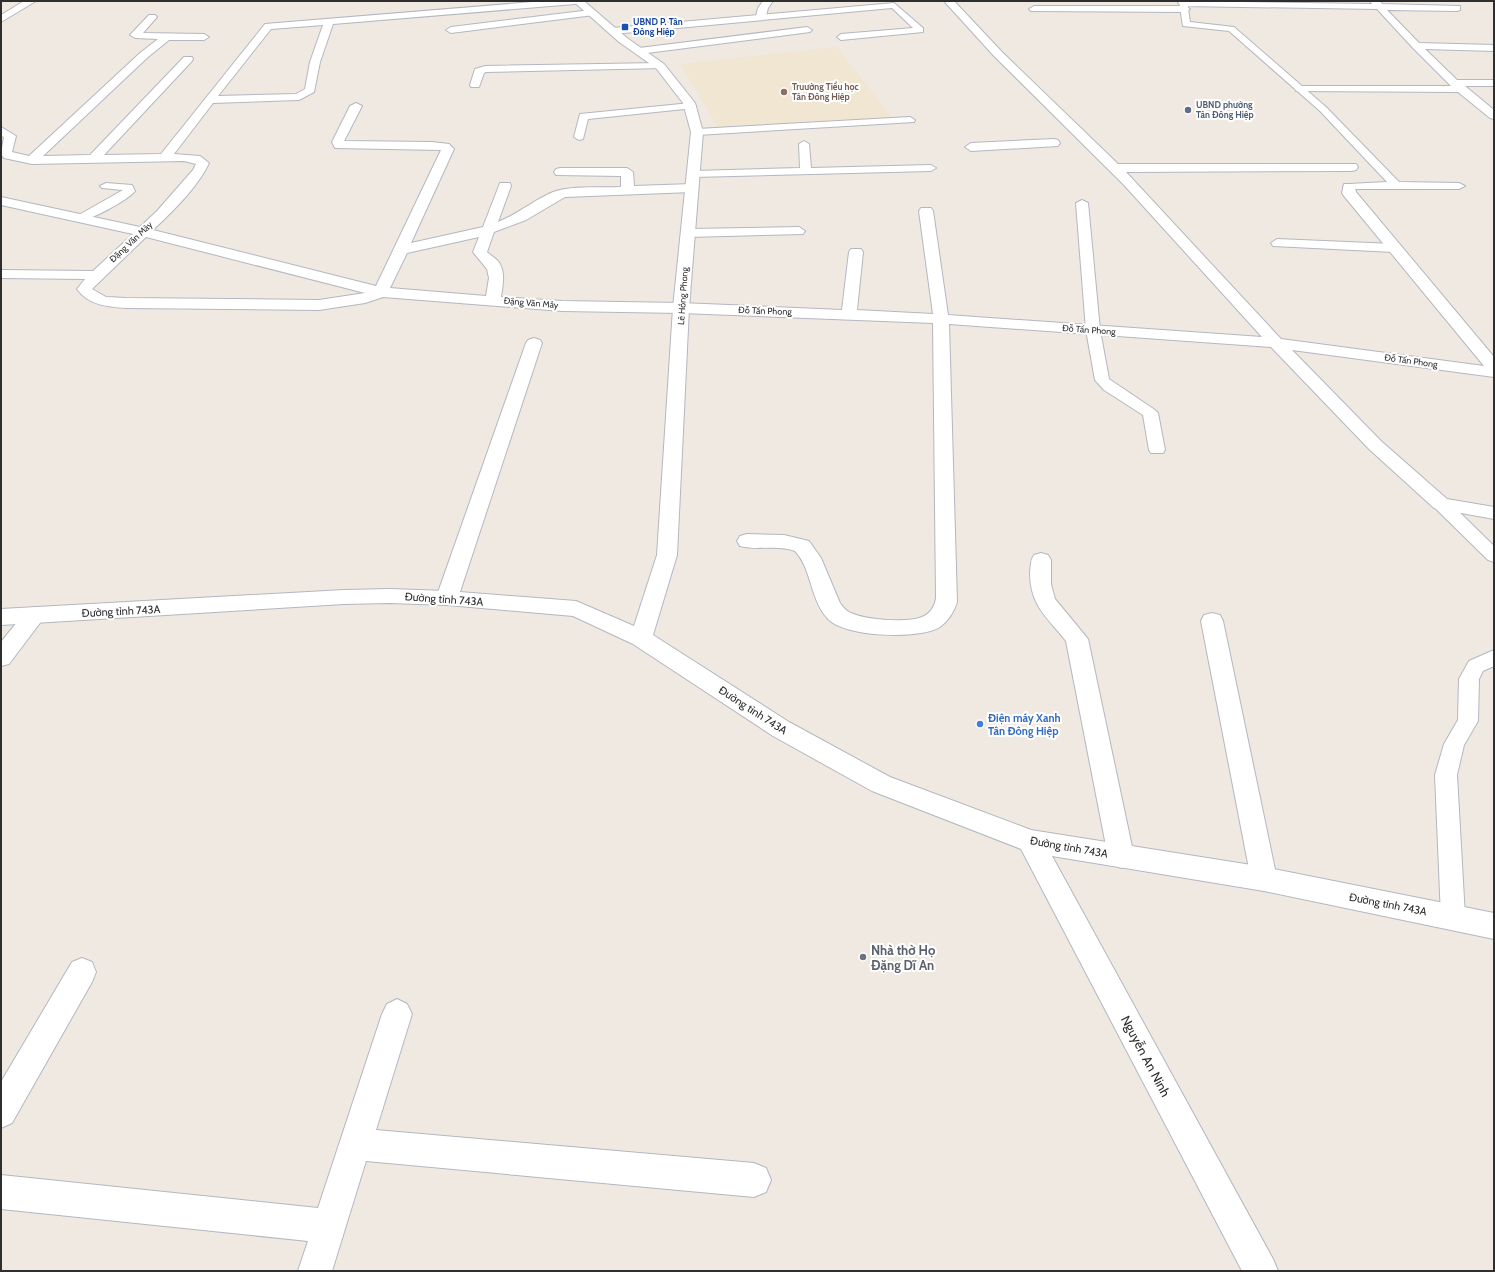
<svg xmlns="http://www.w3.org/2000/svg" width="1495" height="1272" viewBox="0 0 1495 1272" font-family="Cabin,sans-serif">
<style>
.education{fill:#f0e6d1}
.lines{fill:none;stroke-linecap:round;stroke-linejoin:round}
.lane-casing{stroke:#b4b7c1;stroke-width:2}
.street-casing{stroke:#b4b7c1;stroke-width:2}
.secondary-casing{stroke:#b4b7c1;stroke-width:2}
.lane{fill:#fff;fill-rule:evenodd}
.street{fill:#fff;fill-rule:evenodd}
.secondary{fill:#fff;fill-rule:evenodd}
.transit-dot{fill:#1a4fb4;stroke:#fff;stroke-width:1.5}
.education-dot{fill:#8d6e63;stroke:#fff;stroke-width:1.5}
.service-dot{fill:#5c6f8a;stroke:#fff;stroke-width:1.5}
.shop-dot{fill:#3f7fe0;stroke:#fff;stroke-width:1.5}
.worship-dot{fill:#6b7280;stroke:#fff;stroke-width:1.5}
.labels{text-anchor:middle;stroke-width:4;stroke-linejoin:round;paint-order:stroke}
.far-transit-label{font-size:9px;font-weight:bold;fill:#164399;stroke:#fff;text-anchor:start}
.far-education-label{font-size:9px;font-weight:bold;fill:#785e54;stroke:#fff;text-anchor:start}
.far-service-label{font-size:9px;font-weight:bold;fill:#4e5e75;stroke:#fff;text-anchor:start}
.far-street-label{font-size:9px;fill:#2e2e2e;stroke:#fff}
.street-label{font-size:11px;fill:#2e2e2e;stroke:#fff}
.shop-label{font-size:11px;font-weight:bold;fill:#366cbe;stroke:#fff;text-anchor:start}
.near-worship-label{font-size:13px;font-weight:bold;fill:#5b616d;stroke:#fff;text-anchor:start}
.near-street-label{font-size:13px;fill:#2e2e2e;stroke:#fff}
</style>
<rect width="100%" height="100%" fill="#efe9e1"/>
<path class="education" d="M837 47 894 120 719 129 680 64Z"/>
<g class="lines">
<defs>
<path id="lane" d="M1179 1H1187L1190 22 1234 27 1326 107 1399 182 1459 183 1465 186 1459 189H1345L1343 187 1345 185 1349 184 1387 182 1320 111 1229 31 1183 26Z
M894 3 923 28V32L841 40 837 37 841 34 913 28 892 8 613 34 609 31 613 28Z
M691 103 694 104 696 106 694 108 588 119 583 139 579 140 574 137 580 114Z
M910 117 915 120 914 122 697 135 692 132 697 129Z
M804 141 809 144 811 168 931 165 936 168 931 171 693 177 688 174 693 171 800 168 799 144Z
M106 183 132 185 135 191C128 200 87 223 77 220L75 218 77 216 123 190 102 188 100 186Z
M1082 200 1088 203 1100 330 1109 379 1155 410 1158 413 1165 450 1163 453H1151L1149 450 1143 415 1104 390 1095 380 1086 330 1076 203Z
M799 227 805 231 803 234 688 237 682 233 688 229Z
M1277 239 1394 244 1400 248 1394 252 1273 246 1271 243Z
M1441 499 1447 500 1494 546V562L1488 560 1435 508 1433 504 1435 500Z
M1494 650V666L1483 671 1479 679 1478 721 1464 745 1457 775 1465 917 1461 925 1453 928 1445 925 1441 917 1435 775 1444 744 1458 720 1459 679 1469 661Z"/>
<path id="street" d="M24 1H36L1 22V15Z
M545 1H580L575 4 333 24 320 62 314 92 299 100 213 103 174 154 200 156 209 163C198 187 172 212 153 230L376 286 441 150 335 148 332 142 350 106 356 103 362 106 344 141 432 142 449 144 454 149 411 243 483 227 500 183H510L511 186 498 222C518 214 534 200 553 192 571 185 602 188 621 187V176L556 175 554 172 556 169 560 168H627L633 172 634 186 692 184 698 188 692 192 565 197 526 220 494 232 487 252C490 255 494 257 497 260 506 270 503 284 501 297L562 301 681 303 842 310 849 252 851 249H861L863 252 857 310 933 314 919 211 921 208H931L933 211 948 315 1262 337 1124 185 994 56 944 1H954L1002 52 1118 164H1356L1358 167 1356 170 1352 171 1126 172 1281 339 1484 366 1344 196 1342 193 1344 184H1354L1356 192 1494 357V377L1292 350 1381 441 1447 499 1494 507V519L1434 508 1369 449 1271 347 949 324 957 602C954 612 948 621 940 627 919 640 845 637 828 619 810 600 812 569 795 551 778 544 758 551 740 546L737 541 740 536 747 534 784 535 809 541 821 558 840 603C843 607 846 611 851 613 865 620 907 623 922 617 930 614 935 606 936 598L933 323 681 313 562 311 383 297 365 303 319 310 126 308C108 307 88 305 77 289L85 279 1 278V270L93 271 133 234 1 205V197L140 227 157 211 193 170 196 164 184 161 32 164 4 158 1 154 4 137 1 136V127L16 136 12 152 29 156 140 53 158 39 135 38 130 35 149 15H155L157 17 143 33 204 34 209 37 204 40H169L148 57 43 156 90 155 184 57H192L193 59 192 61 104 155 161 154 265 24ZM323 25 310 62 305 89 296 94 218 96 271 29ZM146 237 365 293 319 300 126 298 106 297 92 289ZM479 237 473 252 487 269 489 278 486 296 390 288 407 253Z
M763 1H773L768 8 766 16 761 19 756 16 758 8Z
M1180 1 1372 4 1370 1H1380L1382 4 1460 6V10L1457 11 1387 10 1419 43 1494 45V51L1425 49 1457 80H1494V86H1465L1494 110V119L1490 118 1458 92 1296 91 1295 89 1300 86H1451L1413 48 1377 9 1183 6 1178 3Z
M1034 6H1185L1190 9 1185 12 1031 11 1029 9Z
M591 10 594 11V15L451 33 446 30 451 27Z
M807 27 812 30 810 32 639 54 634 51 639 48Z
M660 63 665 66 664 68 486 72 484 73 479 87H471L470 85 475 69 485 66Z
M1054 139 1058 140 1060 143 1058 146 971 151 965 147 971 143Z
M534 338 540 340 542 343 458 598 455 603 447 605 439 603 436 598 526 343 528 340Z
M1041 553 1048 555 1051 560V584L1055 599 1088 639 1134 856 1130 864 1121 868 1112 864 1108 856 1066 641C1048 618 1030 606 1030 573 1031 566 1030 561 1034 555Z
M35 607 43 610 46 615 9 664 1 666V642L27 610Z
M1212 613 1220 615 1223 621 1277 879 1274 888 1264 891 1254 888 1251 879 1201 621 1204 615Z
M82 958 92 962 96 972 92 982 12 1123 1 1128V1082L72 962Z
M397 999 407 1004 412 1014 376 1130 754 1163 766 1168 771 1180 766 1192 754 1197 366 1161 332 1271H298L308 1241 1 1209V1175L318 1208 382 1014 387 1004Z"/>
<path id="secondary" d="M573 1H584L627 38 664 64 695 103 703 132 689 308 677 555 653 635 789 722 890 777 1031 830 1264 867 1494 913V939L1264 891 1052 856 1273 1259 1278 1271H1242L1021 849 872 791 773 736 633 644 573 616 447 605 390 603 344 604 1 625V609L344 590 390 589 447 591 576 601 634 626 657 555 673 308 691 132 683 103 656 68 619 42Z"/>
</defs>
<use href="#lane" class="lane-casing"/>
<use href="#street" class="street-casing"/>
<use href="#secondary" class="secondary-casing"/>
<use href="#lane" class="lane"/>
<use href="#street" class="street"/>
<use href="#secondary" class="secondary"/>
</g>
<rect class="transit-dot" x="621" y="23" width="8" height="8" rx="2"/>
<circle class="education-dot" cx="784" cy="92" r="4"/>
<circle class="service-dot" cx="1188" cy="110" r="4"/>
<circle class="shop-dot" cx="980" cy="724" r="4"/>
<circle class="worship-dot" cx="863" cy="957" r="4"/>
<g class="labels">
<g class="far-transit-label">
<text x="633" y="25">UBND P. Tân<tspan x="633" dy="10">Đông Hiệp</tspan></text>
</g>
<g class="far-education-label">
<text x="792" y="90">Truường Tiểu học<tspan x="792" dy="10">Tân Đông Hiệp</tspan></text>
</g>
<g class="far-service-label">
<text x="1196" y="108">UBND phường<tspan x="1196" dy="10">Tân Đông Hiệp</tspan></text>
</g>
<g class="far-street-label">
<text transform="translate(131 242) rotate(-43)" y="3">Đặng Văn Mây</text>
<text transform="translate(683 296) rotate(-86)" y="3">Lê Hồng Phong</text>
<text transform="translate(531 303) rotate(5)" y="3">Đặng Văn Mây</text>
<text transform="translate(765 311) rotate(2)" y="3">Đỗ Tấn Phong</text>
<text transform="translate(1089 330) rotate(4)" y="3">Đỗ Tấn Phong</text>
<text transform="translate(1411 361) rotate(8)" y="3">Đỗ Tấn Phong</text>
</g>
<g class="street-label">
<text transform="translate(444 599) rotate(4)" y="4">Đường tỉnh 743A</text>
<text transform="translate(121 611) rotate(-3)" y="4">Đường tỉnh 743A</text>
<text transform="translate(753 710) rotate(33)" y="4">Đường tỉnh 743A</text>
<text transform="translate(1069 847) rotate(10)" y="4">Đường tỉnh 743A</text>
<text transform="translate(1388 904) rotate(11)" y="4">Đường tỉnh 743A</text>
</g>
<g class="shop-label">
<text x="988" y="722">Điện máy Xanh<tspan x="988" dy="13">Tân Đông Hiệp</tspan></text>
</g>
<g class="near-worship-label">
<text x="871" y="955">Nhà thờ Họ<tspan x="871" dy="15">Đặng Dĩ An</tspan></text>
</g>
<g class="near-street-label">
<text transform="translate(1146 1056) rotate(62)" y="5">Nguyễn An Ninh</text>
</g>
</g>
<rect width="1495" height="1272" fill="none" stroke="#2e2e2e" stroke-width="4"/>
</svg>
